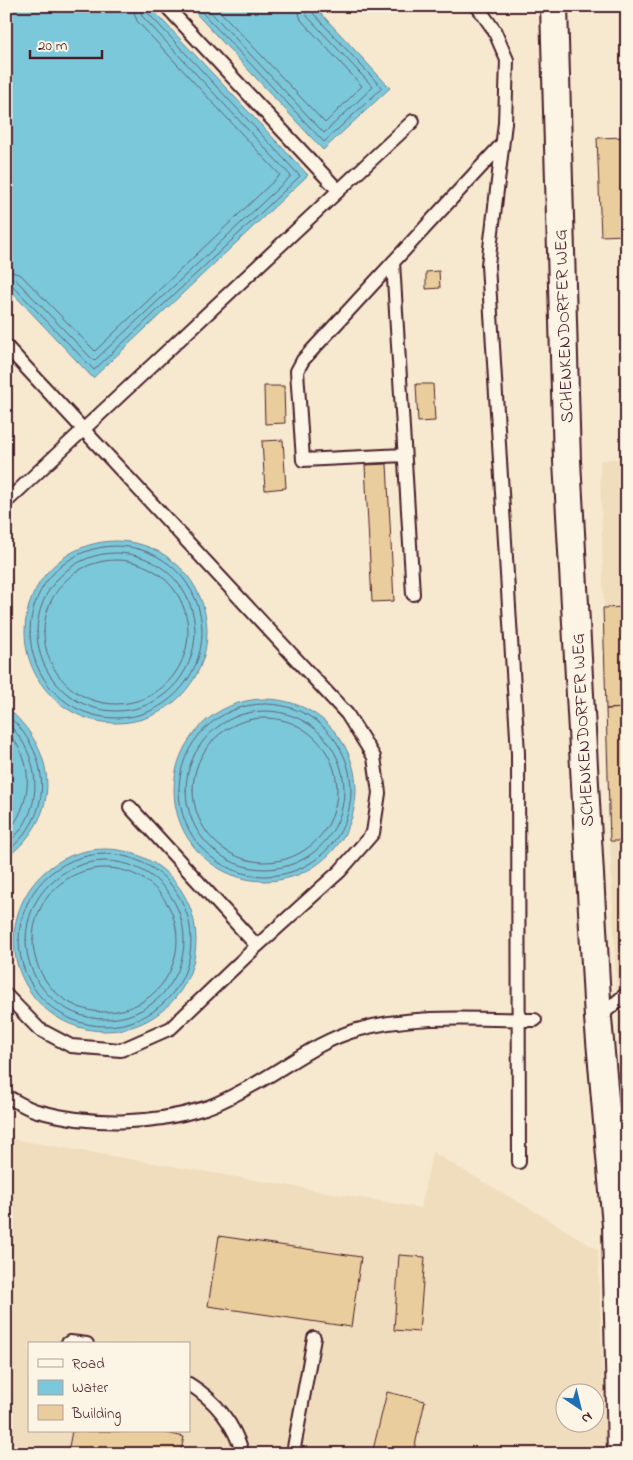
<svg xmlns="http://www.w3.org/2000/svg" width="633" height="1460" viewBox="0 0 633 1460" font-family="'Indie Flower',sans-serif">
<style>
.built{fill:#f0ddbd;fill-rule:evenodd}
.water{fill:#7cc8db;stroke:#688495}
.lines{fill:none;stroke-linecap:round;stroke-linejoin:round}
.shore{stroke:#5e6371;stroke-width:1}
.building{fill:#eacd9d;stroke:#4a1f2b}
.service-casing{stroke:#4a1f2b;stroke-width:16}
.minor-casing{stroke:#4a1f2b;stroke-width:30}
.service{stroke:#fcf5e5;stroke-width:12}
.minor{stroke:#fcf5e5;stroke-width:26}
.labels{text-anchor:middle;stroke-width:5;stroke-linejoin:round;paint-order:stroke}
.street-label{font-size:18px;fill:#4a1f2b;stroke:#fcf5e5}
</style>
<rect width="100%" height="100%" fill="#f7e9cf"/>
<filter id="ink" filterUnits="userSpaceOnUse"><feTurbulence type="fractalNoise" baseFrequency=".02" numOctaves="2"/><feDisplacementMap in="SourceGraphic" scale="10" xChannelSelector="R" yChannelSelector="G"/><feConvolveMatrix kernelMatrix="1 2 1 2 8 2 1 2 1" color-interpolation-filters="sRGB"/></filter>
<g filter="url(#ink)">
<path class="built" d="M627 458V1226L610 841 600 460Z
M6 1138 421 1208 432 1152 558 1225 598 1250 606 1454H6ZM29 1344H189V1431H29ZM566 1392H596V1422H566Z"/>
<path class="water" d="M6 6H149L308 175 93 378 6 286Z
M189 6H314L390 88 323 150Z
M25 632a91 91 0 1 1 182 0a91 91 0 1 1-182 0Z
M174 790a91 91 0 1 1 182 0a91 91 0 1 1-182 0Z
M6 707C58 751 63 815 6 858Z
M14 940a91 91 0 1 1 182 0a91 91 0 1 1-182 0Z"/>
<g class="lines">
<path class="shore" d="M196 6 324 142 382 88 312 12 310 6
M205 6 324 133 373 87 307 16 304 6
M215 6 325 123 362 86 301 20 297 6
M6 270 21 275 95 351 280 175 137 21 132 6
M6 277 16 280 94 361 291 176 142 16 139 6
M6 283 12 285 94 370 300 176 147 12 146 6
M30 632a86 86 0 1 1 172 0a86 86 0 1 1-172 0Z
M37 632a79 79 0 1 1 158 0a79 79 0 1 1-158 0Z
M44 632a72 72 0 1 1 144 0a72 72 0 1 1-144 0Z
M179 790a86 86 0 1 1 172 0a86 86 0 1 1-172 0Z
M186 790a79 79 0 1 1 158 0a79 79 0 1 1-158 0Z
M6 714C51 752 56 815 6 852
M193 790a72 72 0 1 1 144 0a72 72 0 1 1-144 0Z
M6 722C42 753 47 814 6 844
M6 732C37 758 32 807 6 834
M19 940a86 86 0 1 1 172 0a86 86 0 1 1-172 0Z
M26 940a79 79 0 1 1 158 0a79 79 0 1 1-158 0Z
M33 940a72 72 0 1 1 144 0a72 72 0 1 1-144 0Z"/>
</g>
<path class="building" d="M626 119H627V235L601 236 597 138 626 137Z
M439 271 440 288 426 289V272Z
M416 384H433L435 421 418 422Z
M264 386H284L285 423 265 424Z
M283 440 286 488 265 490 262 441Z
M387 464 394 601 372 602 365 465Z
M627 607V708L606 709 603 608Z
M627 708V841H610L606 709Z
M219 1236 361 1257 351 1327 208 1306Z
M399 1255 425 1257 419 1332 394 1330Z
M387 1392 425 1401 413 1454H372Z
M72 1431H159L184 1437 180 1454H77L68 1452Z"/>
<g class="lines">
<defs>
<path id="service" d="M166 6 338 190
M477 6 494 30 507 60 505 123 488 265 518 753 519 1162
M393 262 413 594
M6 346 347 714 374 757 379 793 373 833 340 871 257 946 171 1028 121 1050 71 1046 39 1029 6 995
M404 455 303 460 297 371 303 360 502 144
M6 502 413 121
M130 807 257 946
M598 1018 627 993
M6 1096C16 1101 26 1108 37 1111 92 1126 151 1125 205 1108 221 1103 238 1093 253 1085 286 1067 320 1040 357 1030 413 1014 477 1019 535 1020
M67 1344 70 1342 87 1344
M189 1384C215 1400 234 1424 243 1454
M290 1454 293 1453 314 1338"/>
<path id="minor" d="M554 6 567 461 598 1018 616 1226 621 1454"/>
</defs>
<use href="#service" class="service-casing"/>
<use href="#minor" class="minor-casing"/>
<use href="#service" class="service"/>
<use href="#minor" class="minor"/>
</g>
</g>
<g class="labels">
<g class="street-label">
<text transform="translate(563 326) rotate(-92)" y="6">SCHENKENDORFER WEG</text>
<text transform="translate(582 730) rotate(-93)" y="6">SCHENKENDORFER WEG</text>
</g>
</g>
<rect width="633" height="1460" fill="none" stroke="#fcf5e5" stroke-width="25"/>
<rect x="12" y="12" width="608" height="1435" fill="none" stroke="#4a1f2b" stroke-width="2" filter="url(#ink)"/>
<rect x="28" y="1342" width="162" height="90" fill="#fcf5e5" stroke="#b59f9b"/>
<rect x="38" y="1359" width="25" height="8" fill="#fcf5e5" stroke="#b59f9b"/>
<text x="72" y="1368" font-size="15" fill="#4a1f2b">Road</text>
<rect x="38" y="1380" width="25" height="15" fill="#7cc8db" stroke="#b59f9b"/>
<text x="72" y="1392" font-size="15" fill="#4a1f2b">Water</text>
<rect x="38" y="1405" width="25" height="15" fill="#eacd9d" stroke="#b59f9b"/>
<text x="72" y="1418" font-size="15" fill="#4a1f2b">Building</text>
<g transform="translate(580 1408) rotate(145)"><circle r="24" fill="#fcf5e5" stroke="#b59f9b"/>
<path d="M0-4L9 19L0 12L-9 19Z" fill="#1f6fb2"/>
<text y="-8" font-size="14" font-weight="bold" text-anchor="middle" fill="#4a1f2b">N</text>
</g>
<path d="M30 50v8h72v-8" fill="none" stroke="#4a1f2b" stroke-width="2.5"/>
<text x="38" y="50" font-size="15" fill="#4a1f2b" stroke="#fcf5e5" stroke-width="4" paint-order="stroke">20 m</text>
</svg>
